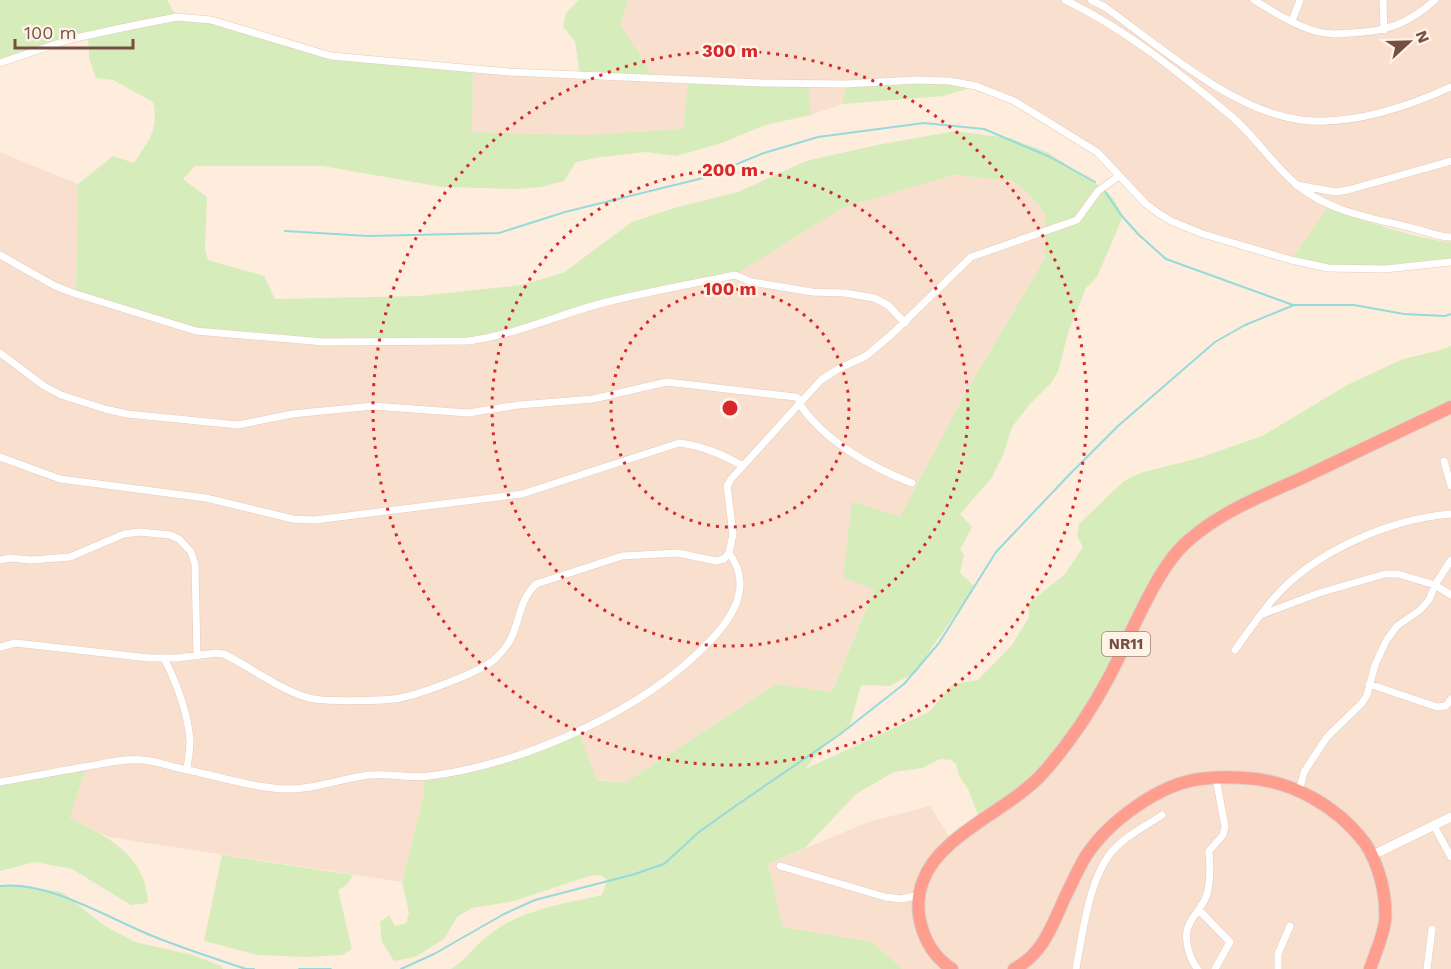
<svg xmlns="http://www.w3.org/2000/svg" width="1451" height="969" viewBox="0 0 1451 969" font-family="'Work Sans',sans-serif">
<style>
.residential{fill:#f9e0ce}
.green{fill:#d6edbb}
.lines{fill:none;stroke-linecap:round;stroke-linejoin:round}
.stream{stroke:#96dadc;stroke-width:2}
.street-casing{stroke:#e5cabc;stroke-width:8}
.secondary-casing{stroke:#ebc9b8;stroke-width:10}
.highway-casing{stroke:#dbd1ce;stroke-width:14}
.street{stroke:#fff;stroke-width:7}
.secondary{stroke:#fff;stroke-width:9}
.highway{stroke:#ff9d8e;stroke-width:12}
.ring{fill:none;stroke:#d62828;stroke-width:3;stroke-dasharray:3 6}
.labels{text-anchor:middle;stroke-width:5;stroke-linejoin:round;paint-order:stroke}
.shield{fill:#fff2e6;stroke:#9f8075;stroke-width:1.5}
.shield-label{font-size:15px;font-weight:bold;fill:#764f44}
.centre{fill:#d62828;stroke:#fff2e6;stroke-width:3}
.ring-label{font-size:18px;text-anchor:middle;font-weight:bold;fill:#d62828;stroke:#fff2e6;stroke-width:5;stroke-linejoin:round;paint-order:stroke}
</style>
<rect width="100%" height="100%" fill="#feeddd"/>
<path class="residential" d="M629 0H1451V243L1353 217 1291 260 1203 234 1158 213 1097 152 1014 101 976 86 846 84 842 104 811 115 807 84 688 81 683 129 582 135 471 132 473 68 654 79 620 24Z
M0 152 78 184 76 294 196 331 603 303 735 275 842 208 954 175 1012 181 1027 192 1045 214V258L962 399 900 518 853 501 874 589 832 692 776 684 625 783 488 764 425 777 423 798 402 882 108 837 70 818 86 767 0 782Z
M1451 407V969H902L873 942 783 927 768 864 868 822 930 806 952 841 1015 799 1167 566 1205 527Z"/>
<path class="green" d="M0 0H167L177 17 211 20 331 56 473 68 472 132 582 135 683 129 688 81 808 84 811 115 765 125 722 143 676 156 646 152 601 157 576 162 564 181 541 187 517 189 442 187 323 166H195L183 179 207 197 205 249 208 260 264 276 275 299 419 296 521 285 563 273 632 222 674 208 738 192 806 161 877 145 955 131 1009 138 1047 152 1103 188 1113 198 1123 216 1097 277 1086 288 1068 333 1058 372 1051 383 1030 404 1012 427 1003 455 991 479 960 514 972 527 960 550 964 555 960 573 975 587 932 647 917 672 889 686 861 685 850 725 826 744 805 769 929 712 953 684 978 680 1012 645 1029 617V603L1065 574 1083 547 1077 536 1079 524 1124 481 1140 473 1199 458 1262 436 1347 385 1403 359 1437 351 1451 346V407L1224 516 1167 567 1109 677 1043 773 981 822 968 789 959 776 956 764 951 760 940 759 922 768 894 772 856 794 805 848 768 864 783 927 873 942 902 969H451C466 960 475 945 489 935 521 909 563 904 602 895L607 880 601 875 589 876 514 901 472 908 457 917 444 939 415 957 394 961 382 942 380 922 389 915 395 926 406 923 409 913 402 882 423 798 425 777 449 773 579 733 597 780 625 783 776 684 832 692 874 590 843 577 852 501 900 517 962 399 1045 258V214L1027 192 1012 181 954 175 842 208 735 275 603 303 488 339 324 342 196 331 76 294 78 184 113 156 134 163C149 140 159 130 153 102L113 80 96 78 89 58 88 36 0 63Z
M579 0H629L620 24 655 79 580 76 575 41 563 27 566 13Z
M916 80 976 86 944 96 842 104 846 84Z
M1329 206C1367 223 1410 236 1451 243V262L1338 269 1291 260Z
M86 767 70 818C108 837 146 855 148 903L131 905 72 869 35 862 0 871V782Z
M222 855 353 875 347 885 338 890 352 949 342 955 306 957 258 955 204 941Z
M18 885 62 892 105 926 135 942 193 955 221 966 223 969H0V886Z"/>
<g class="lines">
<path class="stream" d="M1104 190 1121 215 1139 235 1166 259 1293 305
M285 231 368 236 499 233 565 212 703 178 764 153 818 137 924 123 984 129 1050 157 1095 182
M0 886C50 881 109 919 155 937 185 949 216 959 246 969H254
M299 969H331
M401 969 434 954 504 914 535 900 635 874 664 864 699 832 734 807 839 735 904 684 939 643 996 552 1068 476 1118 426 1215 342 1245 325 1294 305H1354L1404 314 1445 316 1451 314"/>
<defs>
<path id="street" d="M1065 0C1126 29 1179 73 1230 115 1255 136 1272 164 1297 185 1331 213 1374 218 1416 229 1428 232 1438 237 1451 237
M1091 0 1105 7C1160 47 1233 111 1301 120 1350 126 1407 107 1451 87
M1254 0C1272 11 1294 25 1315 31 1327 35 1339 34 1352 33 1388 31 1408 24 1435 0
M1383 0 1384 30
M1292 21 1300 0
M0 63 71 39 131 26 177 17 211 20 331 56 509 72 761 83 846 84 916 80 949 81 976 86 1014 101 1097 152 1146 204 1158 213 1171 221 1203 234 1291 260 1328 268 1385 269 1451 262
M1296 185 1336 192 1348 190 1451 161
M0 255 55 286 76 294 196 331 324 342 469 341C518 334 557 315 603 303 647 292 692 284 735 275L752 282 812 292 845 293 874 298 888 305 905 323
M0 353 44 386 61 395 105 409 127 414 238 425 292 414 373 406 468 413 519 405 593 399 667 382 777 395 796 397 801 401
M799 403C823 440 872 468 912 483
M0 457 60 479 206 498 293 519 315 520 522 494 679 443C703 446 721 454 743 466
M1444 461 1451 486
M0 560 9 558 31 560 70 557 124 534 140 532 170 535 179 539 191 552 195 564 197 656
M1263 614 1319 593 1385 574H1398L1435 585 1451 595
M0 647 15 643 149 658H177L216 653 224 654C250 667 282 691 309 698 323 702 385 701 400 698 420 694 482 672 496 658 502 652 509 645 512 636 521 616 519 601 536 584L622 556 678 553 716 561 724 559 729 553 733 534 727 486 731 479 821 380 838 369 866 356 892 334 971 257 1077 220 1098 191 1119 176
M1235 650C1248 632 1260 614 1274 598 1315 551 1390 519 1451 514
M164 658C177 684 188 712 190 741 190 750 188 760 187 769
M1369 684 1437 707 1446 706 1451 699
M0 782C30 777 60 771 89 766 107 763 126 758 143 760 154 761 164 764 174 767 210 774 248 787 285 789 314 790 342 778 370 775 390 773 410 779 429 776 524 764 644 711 710 641 734 616 753 585 729 553
M1299 792 1304 772 1327 737 1362 703 1367 695 1375 665 1386 641 1397 626 1420 610 1429 600 1435 585 1451 560
M1434 826 1451 857
M780 866 885 897 901 899 920 895
M1199 910 1230 942 1215 969
M1076 969C1082 935 1089 881 1110 854 1123 837 1145 827 1162 815
M1198 969C1189 959 1183 937 1189 925 1193 915 1202 907 1206 897 1211 883 1210 866 1209 851L1223 835 1225 827 1216 778
M1278 969V954L1290 926
M1427 969 1432 929"/>
<path id="secondary" d="M1373 855 1451 817"/>
<path id="highway" d="M952 969C924 951 911 912 923 881 939 835 1010 810 1043 773 1069 744 1091 711 1109 677 1130 638 1156 567 1189 540 1222 511 1264 495 1304 477 1353 454 1402 430 1451 407
M1014 969C1045 953 1053 922 1067 893 1073 881 1079 867 1086 856 1108 822 1159 784 1200 779 1215 777 1230 777 1245 778 1291 780 1337 806 1365 843 1379 864 1387 896 1385 921 1383 937 1375 954 1370 969"/>
</defs>
<use href="#street" class="street-casing"/>
<use href="#secondary" class="secondary-casing"/>
<use href="#highway" class="highway-casing"/>
<use href="#street" class="street"/>
<use href="#secondary" class="secondary"/>
<use href="#highway" class="highway"/>
</g>
<g class="ring">
<circle cx="730" cy="408" r="119"/>
<circle cx="730" cy="408" r="238"/>
<circle cx="730" cy="408" r="357"/>
</g>
<g class="labels">
<rect class="shield" x="1102" y="632" width="48" height="24" rx="4.5"/>
<g class="shield-label">
<text x="1126" y="649">NR11</text>
</g>
</g>
<circle cx="730" cy="408" r="9" class="centre"/>
<g class="ring-label">
<text x="730" y="57">300 m</text>
<text x="730" y="176">200 m</text>
<text x="730" y="295">100 m</text>
</g>
<g transform="translate(1409 42) rotate(68)" stroke="#fff2e6" stroke-width="4.5" paint-order="stroke">
<path d="M0-4.5L10 22L0 15L-10 22Z" fill="#764f44"/>
<text y="-9" font-size="16" font-weight="bold" text-anchor="middle" fill="#764f44">N</text>
</g>
<path d="M15 39v9h118v-9" fill="none" stroke="#764f44" stroke-width="3"/>
<text x="24" y="39" font-size="18" fill="#764f44" stroke="#fff2e6" stroke-width="4.5" paint-order="stroke">100 m</text>
</svg>
